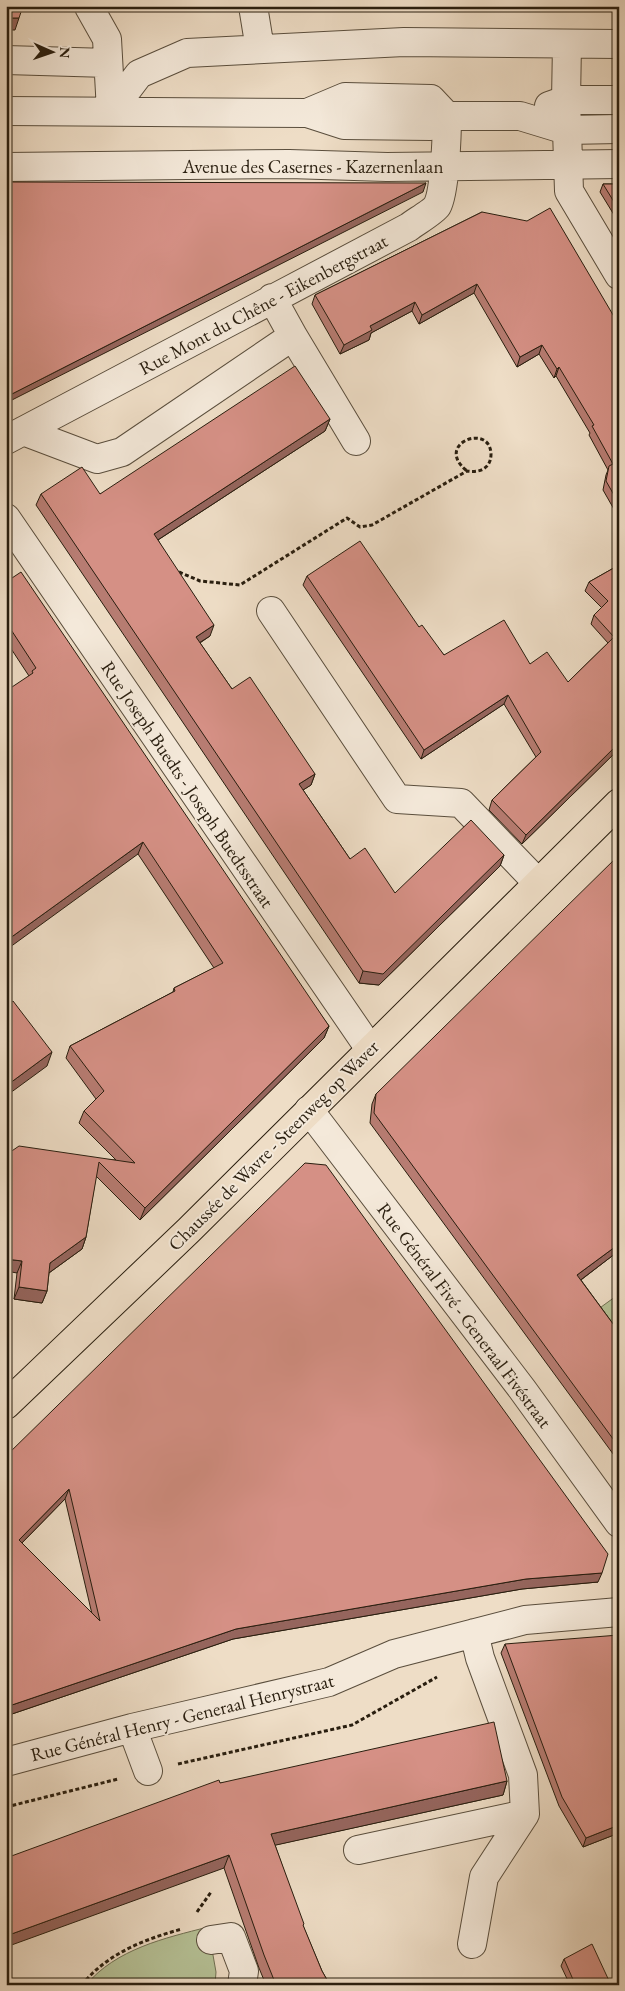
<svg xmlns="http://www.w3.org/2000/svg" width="625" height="1991" viewBox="0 0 625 1991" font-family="'EB Garamond',serif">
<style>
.green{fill:#b6c297;stroke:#707053}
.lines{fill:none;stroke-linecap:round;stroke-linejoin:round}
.minor-casing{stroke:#5a4e3d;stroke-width:30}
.major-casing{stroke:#291e0f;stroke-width:30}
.path{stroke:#291e0f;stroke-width:3;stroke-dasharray:4 2.5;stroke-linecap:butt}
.minor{stroke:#f4e9da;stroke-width:28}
.major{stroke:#eeddc6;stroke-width:28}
.wall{fill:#b77c72;stroke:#291e0f;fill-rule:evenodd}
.shaded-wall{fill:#95655d;stroke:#291e0f}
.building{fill:#d59085;stroke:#291e0f;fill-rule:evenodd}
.labels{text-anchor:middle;stroke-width:4;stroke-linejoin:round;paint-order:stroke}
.street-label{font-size:19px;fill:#291e0f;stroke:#f4e9da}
</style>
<rect width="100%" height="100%" fill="#eeddc6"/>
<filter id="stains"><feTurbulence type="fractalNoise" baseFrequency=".004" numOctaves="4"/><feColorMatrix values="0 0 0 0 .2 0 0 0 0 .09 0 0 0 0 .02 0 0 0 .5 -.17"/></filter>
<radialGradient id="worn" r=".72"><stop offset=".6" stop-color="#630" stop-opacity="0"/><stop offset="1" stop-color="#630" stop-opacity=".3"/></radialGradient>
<path class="green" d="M619 1294V1343L586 1318Z
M208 1927 216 1972 215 1985H86C116 1949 165 1938 208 1927Z"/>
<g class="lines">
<defs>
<path id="minor" d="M253 6 260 49
M89 7 107 39 111 111
M567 44 566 100 569 191 619 275
M6 60 108 63
M549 106 566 100H619
M6 111 307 113 344 125 431 126 447 116H520L566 130 619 129
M111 111 139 74 187 53 404 42 619 44
M307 113 345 97 431 99 447 116
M6 167 289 164 387 167 619 164
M293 336 356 441
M23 431 97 459 122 452 293 336 272 298
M6 440 409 227C415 222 433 212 437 206 445 192 447 134 447 116
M6 518 370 1049
M271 611 397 799 461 803 538 883
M309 1110 522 1389 619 1523
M132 1728 148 1771
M6 1762 132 1728 329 1682 394 1654 525 1620 619 1612
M358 1850 525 1814
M211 1940 231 1937 244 1971 242 1985
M472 1944 484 1877 525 1814 523 1775 480 1658 474 1633"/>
<path id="major" d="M6 1405 189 1230 619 803"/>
</defs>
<use href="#minor" class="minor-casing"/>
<use href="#major" class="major-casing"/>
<path class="path" d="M179 572 200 581 240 585 347 518 360 527 372 525 467 471C479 473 491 469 491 454 490 422 433 444 467 471
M609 1326 619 1319
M178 1764 352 1725 437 1677
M6 1807 118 1779
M197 1912 211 1892
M82 1985C106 1954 145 1939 182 1929"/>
<use href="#minor" class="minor"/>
<use href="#major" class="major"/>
</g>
<path class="wall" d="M603 184H619V223L600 192Z
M482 212 619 325V509L615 511 603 490 606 475 608 470 589 435 590 433 556 376 554 378 539 354 517 367 474 293 419 324 412 311 371 333 369 340 340 354 312 304 315 295Z
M330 419 325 431 158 540 210 636 200 643 232 689 315 774 311 785 303 790 350 859 395 893 504 855 500 866 379 985 359 983 36 505 41 494H100Z
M619 565V749L522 844 489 810 492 800 536 757 504 704 421 759 303 585 307 576 419 627 444 655 530 664 568 682 608 643 591 624 594 615 602 608 585 591 589 582Z
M6 582 329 1026 324 1038 140 1220 96 1176 86 1237 82 1249 49 1273 47 1291 42 1303 14 1299 17 1273 6 1155 116 1160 79 1123 84 1111 96 1099 66 1058 70 1046 173 992 174 988 214 968 138 854 29 676 6 641Z
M376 1094 618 1241 619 1245 616 1253 581 1280 619 1332V1462L370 1123 372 1104Z
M6 1456 598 1582 522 1589 233 1639 6 1716ZM65 1499 92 1614 22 1543Z
M505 1644 619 1833 583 1847 559 1806 501 1653Z
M507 1781 503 1795 275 1845 303 1926 322 1971 330 1985H266L259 1968 224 1868 220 1783Z
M564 1959 611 1985H570L561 1966Z"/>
<path class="shaded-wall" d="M186 6H210L205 9Z
M6 18H19L15 30H6Z
M426 183 423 192 6 403V397Z
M477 284 474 293 419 324 422 315Z
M415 302 412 311 371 333 369 340 340 354 344 345 370 326Z
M542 345 539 354 517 367 520 357Z
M559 367 556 376 554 378 557 369Z
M330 419 325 431 150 545 154 534Z
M619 502V509L615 511Z
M214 625 210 636 191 648 196 637Z
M508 695 504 704 421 759 424 750Z
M619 743V749L522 844 526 835Z
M315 774 311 785 295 795 299 784Z
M143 842 138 854 6 950V941Z
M504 855 500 866 379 985 359 983 363 971Z
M329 1026 324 1038 140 1220 145 1208Z
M52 1052 47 1066 6 1096V1086Z
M619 1234V1241L612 1246 616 1236Z
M86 1237 82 1249 46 1275 50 1263Z
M619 1244 616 1253 574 1285 577 1275Z
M6 1259 22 1261 17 1273 6 1271Z
M19 1287 47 1291 42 1303 14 1299Z
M69 1489 65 1499 15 1550 19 1540Z
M602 1573 598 1582 522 1589 233 1639 6 1716V1707L236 1629 526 1579Z
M507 1781 503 1795 267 1847 271 1834Z
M619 1825V1833L583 1847 586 1838Z
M229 1855 224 1868 6 1947V1936Z"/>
<path class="building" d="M6 6H23L19 18H6Z
M6 182 426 183 6 397Z
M603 184H619V210Z
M550 208 619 325 618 502 606 481 609 466 613 464 592 426 594 425 559 367 557 369 542 345 520 357 477 284 422 315 415 302 370 326 372 330 344 345 315 295 482 212 527 221Z
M295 366 330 419 154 534 214 625 196 637 232 689 250 677 315 774 299 784 350 859 365 848 395 893 471 820 504 855 383 974 363 971 41 494 82 467 100 494Z
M360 541 419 627 422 625 444 655 504 620 530 664 547 652 568 682 614 637 594 615 608 601 589 582 619 565V743L526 835 492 800 541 752 508 695 424 750 307 576Z
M21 572 329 1026 145 1208 99 1162 86 1237 50 1263 47 1291 19 1287 22 1261 6 1259V1155L19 1146 135 1163 84 1111 104 1091 70 1046 175 991 174 988 223 963 143 842 6 941V691L33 673 32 671 36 668 6 622V582Z
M619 855V1234L616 1236 619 1242V1244L577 1275 619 1332V1447L374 1113 376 1094Z
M13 1001 52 1052 6 1086V1006Z
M305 1163 326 1165 608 1554 602 1573 526 1579 236 1629 6 1707V1456ZM69 1489 100 1621 19 1540Z
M619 1635V1825L586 1838 562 1797 505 1644Z
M494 1722 507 1781 271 1834 304 1924 303 1925 322 1971 330 1985H276L264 1955 229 1855 6 1936V1858L219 1780 220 1783Z
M592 1944 611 1985H573L575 1984 564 1959Z"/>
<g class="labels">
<g class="street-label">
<text x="313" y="173">Avenue des Casernes - Kazernenlaan</text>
<text transform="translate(263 304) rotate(-28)" y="7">Rue Mont du Chêne - Eikenbergstraat</text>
<text transform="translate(188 784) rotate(56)" y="7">Rue Joseph Buedts - Joseph Buedtsstraat</text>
<text transform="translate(273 1145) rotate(-45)" y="7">Chaussée de Wavre - Steenweg op Waver</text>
<text transform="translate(465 1315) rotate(53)" y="7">Rue Général Fivé - Generaal Fivéstraat</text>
<text transform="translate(182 1717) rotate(-14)" y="7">Rue Général Henry - Generaal Henrystraat</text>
</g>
</g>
<rect width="625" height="1991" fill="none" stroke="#eeddc6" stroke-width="25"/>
<rect x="8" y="8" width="610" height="1976" fill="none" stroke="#291e0f" stroke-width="2.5"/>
<rect x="12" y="12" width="600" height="1966" fill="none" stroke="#291e0f"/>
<g transform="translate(52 52) rotate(92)" stroke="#f4e9da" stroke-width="4" paint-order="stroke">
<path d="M0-4L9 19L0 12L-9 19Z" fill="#291e0f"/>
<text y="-8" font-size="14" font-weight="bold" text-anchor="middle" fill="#291e0f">N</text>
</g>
<rect width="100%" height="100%" filter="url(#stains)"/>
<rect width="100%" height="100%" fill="url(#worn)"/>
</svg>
